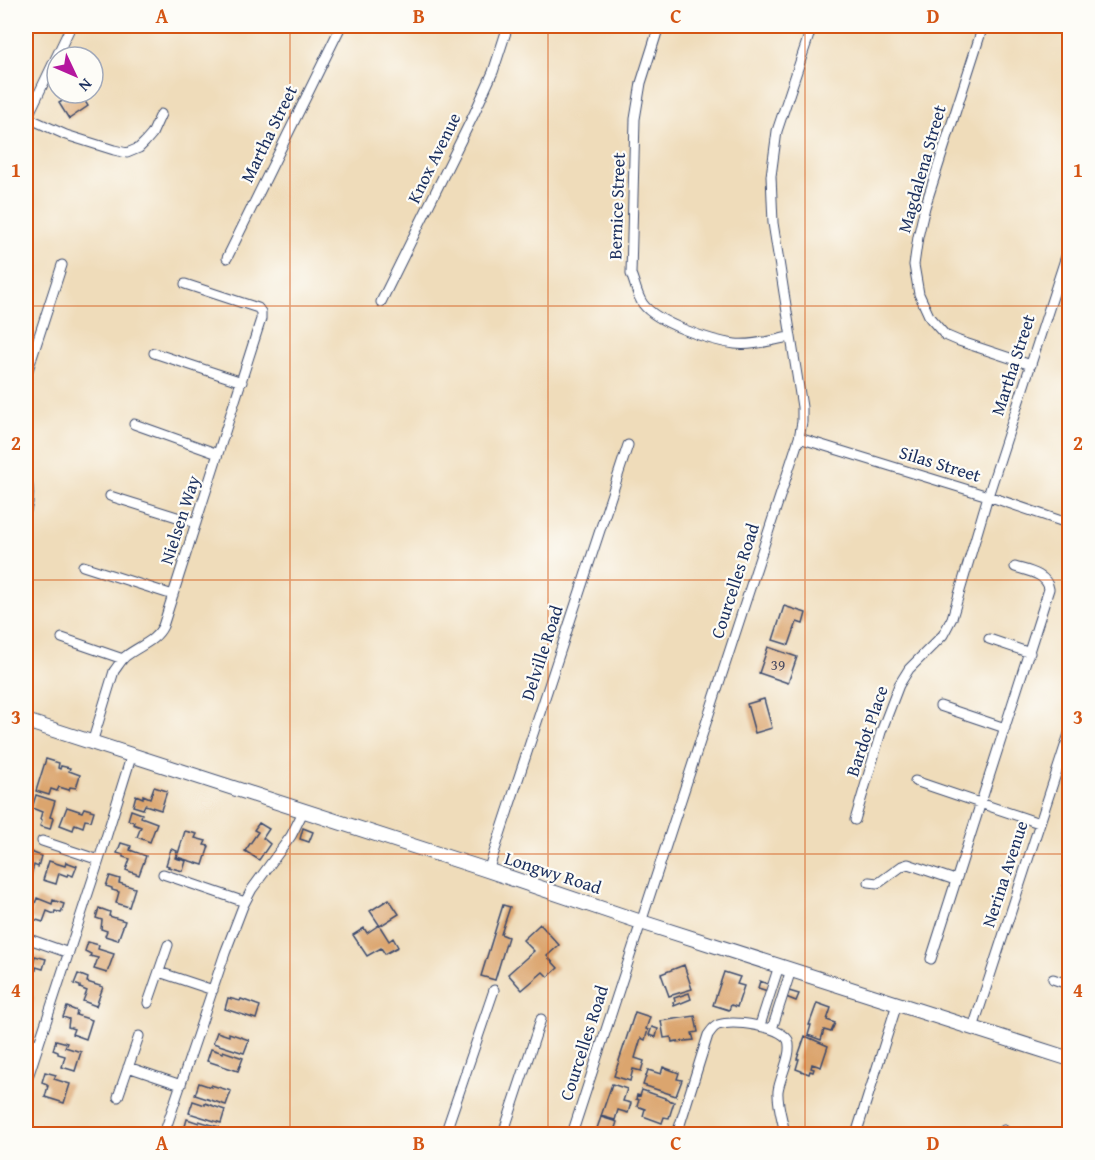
<svg xmlns="http://www.w3.org/2000/svg" width="1095" height="1160" viewBox="0 0 1095 1160" font-family="'Gentium Book Plus',serif">
<style>
.building{fill:#dba56e}
.lines{fill:none;stroke-linecap:round;stroke-linejoin:round}
.street-casing{stroke:#3b496c;stroke-width:11}
.secondary-casing{stroke:#3b496c;stroke-width:16}
.street{stroke:#fff;stroke-width:9}
.secondary{stroke:#fff;stroke-width:14}
.grid{fill:none;stroke:#d45514;stroke-width:1.5;stroke-opacity:0.55}
.labels{text-anchor:middle;stroke-width:4.5;stroke-linejoin:round;paint-order:stroke}
.number-label{font-size:15px;fill:#4b4c62}
.street-label{font-size:18px;fill:#1b2f5e;stroke:#fdfcf7}
.neatline{fill:none;stroke:#d45514;stroke-width:2}
.grid-label{font-size:20px;text-anchor:middle;font-weight:bold;fill:#d45514}
</style>
<rect width="100%" height="100%" fill="#fdfcf7"/>
<filter id="ink" filterUnits="userSpaceOnUse"><feTurbulence type="fractalNoise" baseFrequency=".0167" numOctaves="2"/><feDisplacementMap in="SourceGraphic" scale="12" xChannelSelector="R" yChannelSelector="G"/><feConvolveMatrix kernelMatrix="1 2 1 2 8 2 1 2 1" color-interpolation-filters="sRGB"/></filter>
<filter id="wash" filterUnits="userSpaceOnUse"><feTurbulence type="fractalNoise" baseFrequency=".008" numOctaves="4" result="noise"/><feDisplacementMap in="SourceGraphic" scale="24" xChannelSelector="R" yChannelSelector="G"/><feGaussianBlur stdDeviation="1.35" result="paint"/><feColorMatrix in="noise" values="0 0 0 0 0 0 0 0 0 0 0 0 0 0 0 0 0 1.4 0 .05"/><feComposite in="paint" operator="in"/></filter>
<g filter="url(#wash)">
<rect width="100%" height="100%" fill="#efdcba"/>
<g id="blocks">
<path class="building" d="M75 93H80L88 106 69 119 59 103Z
M784 606 806 613 803 624 797 622 789 645 773 640Z
M768 647 797 657 788 683 759 673Z
M764 699 772 728 755 733 747 704Z
M46 759 59 763 58 768 60 769 61 766 70 768 69 771 80 775 76 788 70 787 69 790 59 787 57 791 51 789 49 795 36 791Z
M154 787 167 791 161 810 145 805 143 809 133 806 136 795 143 798V795L150 798Z
M36 795 55 801 50 817 53 818 50 829 40 826 42 820 40 819 42 812 32 808Z
M67 807 82 812 84 808 94 811 91 821 85 820 83 827 75 824 73 830 60 825Z
M131 810 142 814 141 817 157 823 150 842 137 837 141 827 133 824 134 822 128 820Z
M259 823 269 829 263 838 270 844 259 860 245 851 258 832 254 830Z
M303 828 313 832 309 842 300 839Z
M185 831 197 834 195 838 206 841 204 845 209 846 203 865 177 857Z
M121 843 131 846 130 850 146 856 139 875 126 870 130 859 123 857V855L117 853Z
M171 849 177 851 175 858 186 861 183 871 168 867 169 866 166 865Z
M31 852 41 856 38 867 34 865 29 881 26 880V864Z
M49 861 65 866 66 862 77 866 73 876 68 874 67 876 59 873 56 884 43 880Z
M110 876 120 879 119 883 135 888 129 907 116 903 119 892 112 890V888L106 886Z
M37 898 52 904 53 900 64 904 61 913 55 911 54 914 47 911 43 922 30 918Z
M389 899 399 914 380 926 370 911Z
M503 905 510 907 501 934 508 937 495 980 481 976Z
M99 908 110 912 109 916 125 921 118 940 105 936 107 931 101 929 102 920 96 918Z
M540 924 559 945 547 956 558 968 548 977 543 972 522 990 508 974 534 951 523 940Z
M379 925 389 941 393 938 398 947 385 954 381 948 367 956 353 935 364 928 367 933Z
M88 942 99 945 98 949 114 954 107 973 94 969 98 958 90 956 91 954 85 951Z
M35 956 46 959 43 969 36 967V970L29 967 26 975V957L34 960Z
M684 965 692 989 669 996 661 974Z
M724 972 740 977 737 984 744 986 737 1007 731 1005 729 1010 713 1005Z
M78 974 88 978 87 982 103 987 96 1006 83 1001 87 991 80 988V986L74 984Z
M760 981 770 985 768 991 758 988Z
M789 991 799 994 796 1001 786 997Z
M689 993 691 999 674 1006 673 1002 675 1001 674 998Z
M26 994 34 997 30 1007 26 1006Z
M228 998 240 1001 241 999 260 1006 256 1019 225 1009Z
M817 1003 831 1008 827 1020 835 1023 831 1032 824 1030 821 1040 808 1035 811 1025H809Z
M67 1007 77 1011 76 1015 92 1020 86 1039 72 1034 74 1029 68 1027 69 1019 63 1017Z
M635 1012 650 1017 646 1029 648 1030 645 1040 641 1038 635 1058 644 1061 641 1071 633 1069 630 1081 614 1076Z
M695 1016 698 1032 692 1033 694 1040 677 1042V1041L672 1042 671 1037 664 1038 661 1021Z
M652 1027 658 1029 656 1037 649 1035Z
M217 1032 229 1036V1033L249 1040 244 1053 213 1043Z
M805 1036 828 1046 821 1067 812 1064 811 1068 814 1069 813 1072 810 1071 809 1074 796 1069 799 1059H797Z
M56 1040 67 1043 65 1047 81 1052 75 1071 62 1067 65 1056 58 1054V1052L53 1050Z
M211 1049 223 1053V1051L243 1058 238 1071 207 1061Z
M663 1067 679 1073 677 1079 682 1080 676 1096 643 1085 648 1070 661 1074Z
M45 1072 56 1075 54 1079 70 1084 64 1103 45 1097 48 1086H47V1084L42 1082Z
M199 1083 211 1087V1085L231 1091 226 1105 195 1095Z
M612 1084 627 1089 623 1101 631 1103 628 1113 618 1110 615 1120 601 1116Z
M642 1090 665 1098V1099L674 1102 669 1118 664 1117 662 1123 643 1116 645 1109 637 1106 639 1100 636 1099 637 1095 640 1096Z
M193 1101 205 1105V1103L225 1110 221 1123 189 1113Z
M601 1117 617 1122 613 1134H595Z
M187 1119 199 1123V1121L219 1127 217 1134H196L184 1130Z"/>
</g>
</g>
<g filter="url(#ink)">
<use href="#blocks" fill-opacity="0" stroke="#3b496c" stroke-width="1.5"/>
<g class="lines">
<defs>
<path id="street" d="M659 26 641 83 635 119 631 274C635 283 637 296 643 304 657 323 711 341 735 344 753 346 772 340 790 337
M983 26 925 207 918 237 914 265 919 294 930 318 945 335 959 341 1031 365
M26 117 66 135 114 150 127 153 139 148 145 142 152 134 161 114
M27 118 71 26
M227 258 341 26
M381 302 474 114 493 72 508 26
M154 353 242 382
M26 376 62 265
M134 424 218 454
M799 438 988 496 1070 524
M26 476C29 489 30 498 26 511
M110 496 196 523
M83 566 173 595
M62 638 123 659
M989 639 1030 653
M940 706 1005 728
M92 743 114 671C118 666 121 660 126 656 139 646 156 641 163 626L261 319V312L258 308 185 284
M915 781 1039 823
M855 820 881 732 899 685 909 669 943 635 952 618 988 496 1070 244
M42 841 99 860
M488 871 628 445
M163 874 245 902
M869 882 877 883 880 882 902 866 908 864 955 880
M1068 885 1070 886
M26 938 69 953
M931 959 1049 589C1047 574 1028 571 1015 567
M159 972 213 990
M1053 979 1070 985
M148 1003 168 945
M760 1025 779 966
M973 1028 1070 731
M772 1029 791 970
M26 1040 38 1045
M128 1067 181 1085
M26 1083 99 860 132 754
M118 1097 139 1036
M858 1128 897 1004
M164 1134 225 953 243 906 252 889 291 836 304 810
M445 1134 494 990
M503 1134 541 1019
M572 1134 799 438 802 422V407L773 223 771 176 777 131 812 26
M677 1134 708 1035C711 1031 713 1027 718 1025 734 1020 779 1026 788 1040 793 1054 780 1076 778 1091 777 1105 783 1121 785 1134
M1001 1134 1004 1130"/>
<path id="secondary" d="M26 721 481 868 641 922 1070 1059"/>
</defs>
<use href="#street" class="street-casing"/>
<use href="#secondary" class="secondary-casing"/>
<use href="#street" class="street"/>
<use href="#secondary" class="secondary"/>
</g>
</g>
<path class="grid" d="M290 26V1134M548 26V1134M805 26V1134M26 306H1070M26 580H1070M26 854H1070"/>
<g class="labels">
<g class="number-label">
<text x="778" y="670">39</text>
</g>
<g class="street-label">
<text transform="translate(269 134) rotate(-64)" y="6">Martha Street</text>
<text transform="translate(434 158) rotate(-64)" y="6">Knox Avenue</text>
<text transform="translate(922 169) rotate(-74)" y="6">Magdalena Street</text>
<text transform="translate(617 206) rotate(-88)" y="6">Bernice Street</text>
<text transform="translate(1013 365) rotate(-72)" y="6">Martha Street</text>
<text transform="translate(940 464) rotate(17)" y="6">Silas Street</text>
<text transform="translate(180 520) rotate(-72)" y="6">Nielsen Way</text>
<text transform="translate(735 581) rotate(-72)" y="6">Courcelles Road</text>
<text transform="translate(542 653) rotate(-72)" y="6">Delville Road</text>
<text transform="translate(867 731) rotate(-71)" y="6">Bardot Place</text>
<text transform="translate(553 873) rotate(18)" y="6">Longwy Road</text>
<text transform="translate(1005 874) rotate(-72)" y="6">Nerina Avenue</text>
<text transform="translate(584 1043) rotate(-72)" y="6">Courcelles Road</text>
</g>
</g>
<rect width="1095" height="1160" fill="none" stroke="#fdfcf7" stroke-width="66"/>
<g transform="translate(75 75) rotate(134)"><circle r="28" fill="#fdfcf7" stroke="#a3aaba" stroke-width="1.5"/>
<path d="M0-4.5L10 22L0 15L-10 22Z" fill="#b5179e"/>
<text y="-9" font-size="16" font-weight="bold" text-anchor="middle" fill="#1b2f5e">N</text>
</g>
<rect x="33" y="33" width="1029" height="1094" class="neatline"/>
<g class="grid-label">
<text x="162" y="23">A</text>
<text x="419" y="23">B</text>
<text x="676" y="23">C</text>
<text x="933" y="23">D</text>
<text x="16" y="177">1</text>
<text x="1078" y="177">1</text>
<text x="16" y="450">2</text>
<text x="1078" y="450">2</text>
<text x="16" y="724">3</text>
<text x="1078" y="724">3</text>
<text x="16" y="997">4</text>
<text x="1078" y="997">4</text>
<text x="162" y="1150">A</text>
<text x="419" y="1150">B</text>
<text x="676" y="1150">C</text>
<text x="933" y="1150">D</text>
</g>
</svg>
